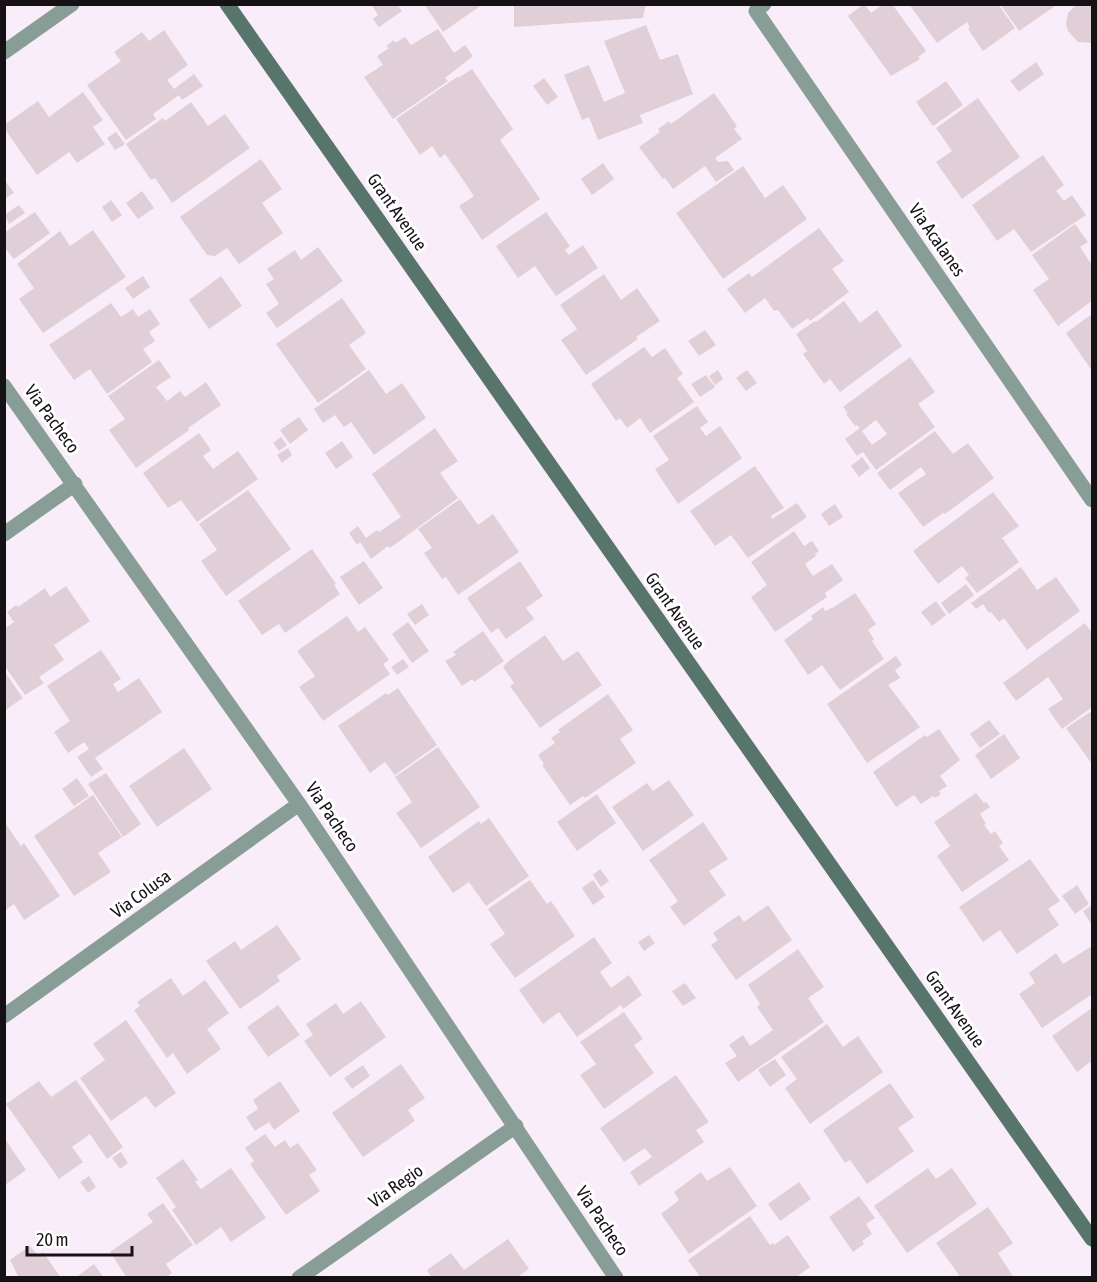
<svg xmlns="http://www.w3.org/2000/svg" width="1097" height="1282" viewBox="0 0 1097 1282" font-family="'Asap Condensed',sans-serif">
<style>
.building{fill:#e0cfd7;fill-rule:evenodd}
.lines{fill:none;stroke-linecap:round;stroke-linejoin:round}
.minor{stroke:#899d97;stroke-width:15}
.secondary{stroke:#58756c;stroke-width:15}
.labels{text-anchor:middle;stroke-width:6;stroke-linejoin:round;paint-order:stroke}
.street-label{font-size:18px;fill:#151115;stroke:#fff}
</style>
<rect width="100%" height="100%" fill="#f9edf9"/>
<path class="building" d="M371 4H397L402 11 379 27 373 19 378 15Z
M424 4H483L443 32Z
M514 4H646L643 18 514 27Z
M864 4 871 13 883 4H892L926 51 918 57 920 59 891 76 848 16Z
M909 4H998L1015 28 983 51 968 29 970 28 967 22 937 43Z
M1000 4H1058L1019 31Z
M1077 4H1092V43L1078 42 1068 31 1066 24 1068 13Z
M646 25 660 60 678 54 693 94 640 115 643 123 598 140 589 117 582 120 564 75 589 65 604 102 625 93 604 41Z
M438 29 454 53 465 45 473 56 445 78 448 81 393 119 364 77 383 65 377 56 389 48 386 46 394 40 395 43 405 37 411 45Z
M164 30 188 65 167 80 174 89 194 74 203 86 182 100 179 95 153 114 156 119 126 140 87 85 121 61 114 52 142 32 149 41Z
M1036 62 1044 74 1019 92 1010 81Z
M472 69 513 129 500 140 540 199 482 240 459 206 474 196 457 171 445 154 440 158 432 146 420 155 396 119 457 77 458 78Z
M544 78 558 97 547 105 533 86Z
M946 81 963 105 933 126 916 102Z
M83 92 103 120 93 127 105 144 77 163 69 152 37 175 4 128V125L38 101 49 117Z
M714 93 737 126 734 129 742 139 715 158 718 162 728 161 734 170 716 182 705 166 673 189 665 178 663 179 639 147 660 132 658 129 669 121 671 124Z
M978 98 1020 157 962 199 936 162 952 151 936 128Z
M191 102 208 126 225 114 250 148 172 203 155 178 151 180 126 144 163 118 165 121Z
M116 132 125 144 115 150 107 138Z
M1043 155 1064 185 1056 191 1064 201 1072 195 1086 215 1031 252 1014 229 997 241 972 205Z
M261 159 282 189 262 203 283 233 239 264 227 248 215 256 207 255 180 217Z
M603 163 614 179 592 195 581 179Z
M743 166 765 198 783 185 807 219 723 279 676 213Z
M4 179 14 193 4 199Z
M142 191 154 208 138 219 126 203Z
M111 200 122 215 112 222 102 207Z
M19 205 25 213 9 224 4 215Z
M35 212 50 233 14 259 4 247V233Z
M546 212 570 246 565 250 569 255 583 245 598 268 556 296 535 266 518 278 496 246Z
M1075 224 1088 242 1080 247 1092 265V301L1058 326 1033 290 1049 279 1032 255Z
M819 228 844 261 832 269 849 292 810 321 808 318 792 329 778 310 774 311 765 298 745 313 727 289 749 273 752 277Z
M93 230 126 277 43 333 19 299 34 288 17 264 60 231 70 246Z
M318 247 343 281 277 328 266 313 279 304 266 284 274 279 267 269 295 250 301 260Z
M604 274 621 300 637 288 660 321 636 337 638 339 586 375 561 340 577 329 560 305Z
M143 276 150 287 133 299 125 288Z
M221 276 242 306 209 329 189 300Z
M342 298 366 333 349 345 366 369 318 403 276 344Z
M844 301 860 323 877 310 902 346 840 392 830 379 824 384 803 354 807 351 796 334 815 321 816 322Z
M111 303 121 317 133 309 138 317 150 309 160 324 149 332 155 341 143 349 152 362 107 394 90 369 74 380 49 345Z
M1092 314V371L1066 333Z
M705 330 716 345 699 356 688 341Z
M644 347 652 357 665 348 683 374 677 378 694 402 650 433 640 418 627 428 620 418 616 421 591 384Z
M910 357 935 392 918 404 935 427 876 470 863 452 857 456 845 439 860 428 857 425 855 426 846 414 848 413 843 407ZM876 420 887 434 872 445 862 431Z
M159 360 171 377 156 387 167 401 180 391 185 397 206 382 221 405 188 428 189 430 136 468 109 430 125 419 108 396Z
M369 370 386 394 402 383 426 418 374 455 351 422 344 427 335 415 323 423 314 409Z
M718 370 723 379 715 385 709 376Z
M747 370 757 383 746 391 736 378Z
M706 375 715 387 700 397 691 384Z
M697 406 708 422 700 428 706 436 720 426 742 458 678 504 655 469 669 460 653 436Z
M299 417 308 430 290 444 280 430Z
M435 428 458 461 440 473 458 498 390 548 388 546 371 559 360 542 357 545 349 533 358 526 366 538 377 530 379 532 401 517 372 474Z
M935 431 953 454 968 443 994 478 945 514 943 513 923 527 898 493 926 474 921 467 890 490 877 473Z
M199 433 211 450 203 456 213 469 238 451 258 479 197 522 181 500 168 508 143 473Z
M281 437 287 445 279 451 273 443Z
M342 441 353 457 336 469 325 453Z
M288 448 292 455 282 463 277 455Z
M862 457 870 468 859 477 851 466Z
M755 466 784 508 771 516 772 519 797 503 807 517 748 558 731 535 715 546 690 511Z
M248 490 291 549 226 596 201 561 217 550 199 524Z
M993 492 1019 526 1002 538 1019 562 977 593 965 578 969 575 962 566 938 584 913 551Z
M460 499 478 525 493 514 519 552 458 595 446 577 442 579 424 553 432 548 418 529Z
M835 504 843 517 829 526 821 514Z
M794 531 804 546 812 541 819 551 815 554 816 556 805 564 813 576 832 564 843 580 825 593 827 597 775 632 751 597 767 585 751 562Z
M312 549 336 584 334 585 340 594 285 633 279 624 262 635 238 601Z
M364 561 383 588 359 605 340 577Z
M520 561 543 596 526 608 534 619 506 639 498 628 491 633 467 598Z
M1021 567 1037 590 1056 577 1080 611 1027 650 1004 618 999 622 991 612 989 613 983 604 976 609 971 603Z
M966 584 974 595 949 614 941 603Z
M66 586 90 621 54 645 64 660 39 677 44 683 25 695 4 665V624L7 627 14 622 7 612 16 605 18 607 45 588 50 597Z
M855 593 876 624 868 630 874 639 872 641 884 659 840 690 822 665 808 675 784 640 813 619 811 616 823 607 825 611 834 607Z
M936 601 946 615 932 626 921 612Z
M422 604 429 615 415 625 407 614Z
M347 616 358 632 365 627 389 660 383 664 390 674 323 721 299 687 315 676 297 651Z
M408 622 429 651 412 663 392 634Z
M1085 623 1092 633V707L1062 729 1048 709 1063 699 1048 677 1016 701 1003 683Z
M483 631 504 661 474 682 472 679 462 686 445 661 456 655 453 652Z
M545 635 563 661 578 651 602 685 540 728 510 686 514 683 503 667 510 660Z
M101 650 121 679 113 684 118 692 139 678 162 712 95 758 103 769 91 777 77 757 89 749 84 742 68 753 54 732 70 721 47 686Z
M896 656 902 665 895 670 900 678 888 685 920 727 867 763 827 704Z
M403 659 409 667 397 675 391 667Z
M4 671 23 698 4 711Z
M398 688 437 745 395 775 385 762 370 773 338 726 386 693 388 695Z
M608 694 633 730 620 739 636 763 585 798 583 796 570 805 542 765 544 764 538 755 555 743 551 738 560 732 558 730Z
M1092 711V764L1066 728Z
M989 720 1000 734 980 748 970 734Z
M939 729 960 760 940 776 947 786 939 791 941 794 935 798 933 796 921 804 914 795 896 807 873 772 925 735 927 737Z
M1004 734 1020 758 991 779 975 755Z
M438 747 480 807 421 848 396 813 412 802 395 777Z
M184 748 212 789 157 827 129 786Z
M106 773 141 824 123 837 88 784Z
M77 778 89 796 74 806 62 789Z
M669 780 694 815 643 851 612 807 647 783 653 791Z
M976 793 984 803 986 802 990 807 980 814 986 824 984 825 991 834 995 831 1003 843 999 846 1009 860 962 892 937 856 950 846 934 822Z
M597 794 616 823 577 851 557 822Z
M93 795 122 837 98 853 111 872 74 896 34 836Z
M489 818 529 876 486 906 469 882 453 893 428 857 479 821 481 824Z
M703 822 728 859 709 871 726 895 684 926 670 907 678 901 649 860Z
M6 824 21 846 24 843 60 896 24 920 14 904 4 911V825Z
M1030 859 1060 901 1048 909 1059 925 1017 954 1000 930 983 942 959 907Z
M600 869 609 881 601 887 593 875Z
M530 880 547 904 551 901 575 936 515 978 490 944 505 934 488 909Z
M593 880 605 897 593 905 582 888Z
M1077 885 1089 904 1075 914 1062 896Z
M768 905 792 940 736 980 711 945 718 940 713 933 739 915 744 922Z
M1092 905V925L1083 911Z
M277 925 301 959 277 976 280 981 240 1009 206 961 235 941 241 950Z
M649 935 655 943 644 951 638 942Z
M594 937 612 963 600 972 611 988 629 975 642 995 623 1009 621 1005 577 1037 559 1012 543 1024 519 990Z
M1092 946V994L1042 1028 1019 994 1035 983 1029 973 1056 953 1063 964Z
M798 949 824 987 808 998 824 1022 738 1082 725 1063 737 1056 729 1045 743 1035 750 1046 773 1030 757 1007 760 1004 748 985Z
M171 978 183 996 205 980 229 1013 207 1029 221 1049 187 1074 173 1053 167 1058 134 1010 140 1006 137 1002Z
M685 983 696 998 683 1006 672 991Z
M361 1001 386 1037 330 1077 304 1041 313 1035 306 1024 336 1003 343 1014Z
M278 1005 300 1035 268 1057 247 1027Z
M1092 1008V1065L1090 1062 1077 1072 1052 1036Z
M624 1012 643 1039 634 1045 654 1073 604 1109 580 1075 596 1064 580 1042Z
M126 1020 176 1093 155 1108 146 1096 111 1121 80 1078 105 1060 93 1044Z
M827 1024 843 1047 858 1036 883 1072 810 1124 785 1088 797 1079 781 1057Z
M775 1059 786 1075 770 1087 758 1070Z
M401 1064 425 1098 408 1110 415 1121 363 1157 332 1113Z
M363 1065 370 1076 352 1089 344 1078Z
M676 1075 709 1122 696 1130 704 1142 639 1186 630 1172 652 1157 645 1148 624 1162 600 1128Z
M76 1080 123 1147 107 1159 90 1134 72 1147 83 1162 59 1179 6 1104 39 1081 51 1097Z
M280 1081 300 1111 274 1130 269 1122 255 1131 246 1117 258 1109 253 1100Z
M890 1083 914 1117 898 1128 914 1151 867 1184 850 1160 845 1163 823 1130Z
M265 1134 275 1147 285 1140 290 1148 298 1143 317 1170 309 1175 320 1191 286 1215 250 1164 254 1161 245 1148Z
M5 1139 26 1170 5 1185Z
M121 1152 128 1163 120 1169 112 1158Z
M183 1159 198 1180 195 1182 201 1189 231 1168 266 1218 231 1242 221 1227 196 1245 172 1210 176 1207 156 1178Z
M730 1167 757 1206 689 1254 661 1214 679 1200 674 1192 701 1172 707 1181Z
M928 1168 936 1179 952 1168 977 1204 907 1253 874 1206Z
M89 1176 96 1187 88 1193 80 1182Z
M799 1182 811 1199 780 1221 768 1204Z
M859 1196 875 1218 866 1224 872 1234 862 1241 864 1244 853 1252 829 1217Z
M163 1203 193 1245 166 1264 172 1273 165 1278H127L110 1252 153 1222 147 1214Z
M988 1207 1013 1243 998 1253 1014 1278H961L936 1243Z
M750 1216 770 1245 773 1243 774 1245 788 1235 810 1267 795 1278H701L688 1260Z
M508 1239 529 1269 516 1278H432L427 1270 451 1253 464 1270Z
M30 1246 38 1256 43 1252 61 1278H19L10 1260Z
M94 1264 104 1278H75Z"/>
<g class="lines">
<path class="minor" d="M764 4 756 11 1092 500
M4 52 72 4
M4 386 299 804 616 1278
M4 534 75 484
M4 1016 299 804
M299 1278 516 1126"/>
<path class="secondary" d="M227 4 1092 1239"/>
</g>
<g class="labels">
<g class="street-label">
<text transform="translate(397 212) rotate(55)" y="6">Grant Avenue</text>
<text transform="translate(937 240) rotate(55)" y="6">Via Acalanes</text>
<text transform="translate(52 419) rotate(54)" y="6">Via Pacheco</text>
<text transform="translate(675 611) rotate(55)" y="6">Grant Avenue</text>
<text transform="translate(332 817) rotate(56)" y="6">Via Pacheco</text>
<text transform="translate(141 894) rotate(-36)" y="6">Via Colusa</text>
<text transform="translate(955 1009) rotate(55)" y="6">Grant Avenue</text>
<text transform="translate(396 1186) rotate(-35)" y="6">Via Regio</text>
<text transform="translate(602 1221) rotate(56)" y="6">Via Pacheco</text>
</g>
</g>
<rect width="1097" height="1282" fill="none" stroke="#151115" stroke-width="12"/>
<path d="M27 1246v9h105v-9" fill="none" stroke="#151115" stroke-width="3"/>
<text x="36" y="1246" font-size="18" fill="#151115" stroke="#ffffff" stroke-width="4.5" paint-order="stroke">20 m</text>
</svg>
